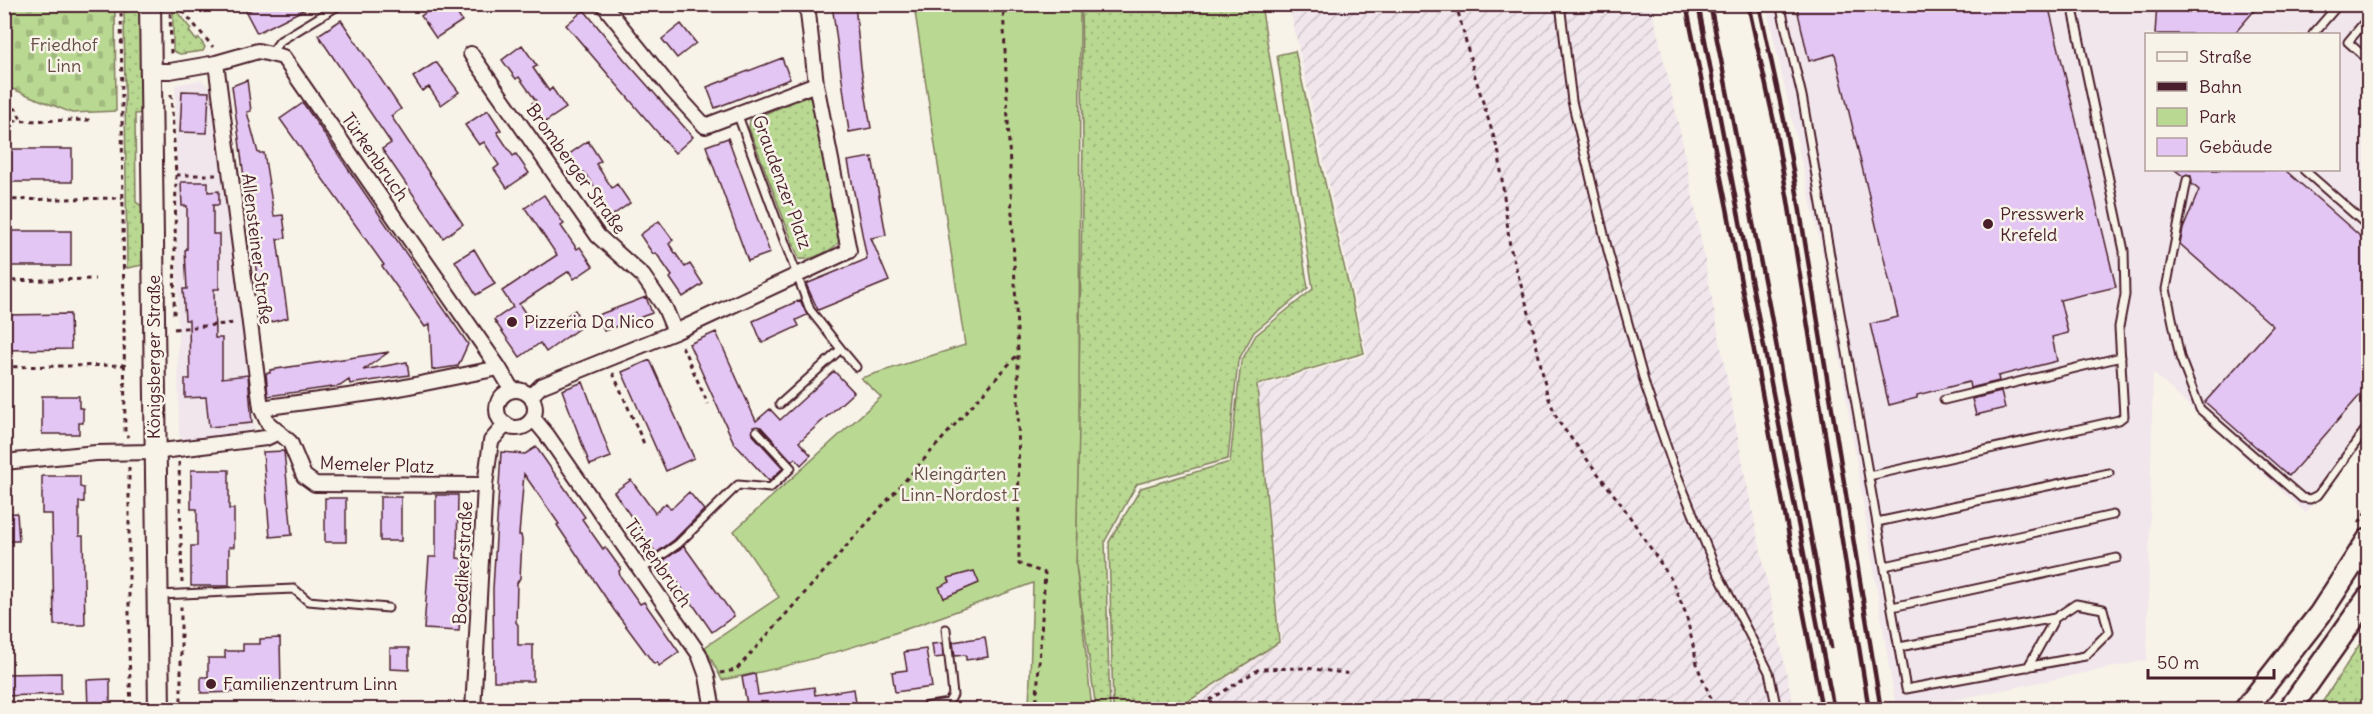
<svg xmlns="http://www.w3.org/2000/svg" width="2373" height="714" viewBox="0 0 2373 714" font-family="Delius,sans-serif">
<style>
.built{fill:#f1e6ec;fill-rule:evenodd}
.industrial{fill:url(#industrial-furrows)}
.grass{fill:url(#grass-dots);stroke:#827c5e;stroke-width:1.5}
.cemetery{fill:url(#cemetery-stones);stroke:#827c5e;stroke-width:1.5}
.green{fill:#b9d992;stroke:#827c5e;stroke-width:1.5}
.building{fill:#e4c6f4;stroke:#4a1f2b;stroke-width:1.5}
.lines{fill:none;stroke-linecap:round;stroke-linejoin:round}
.lane-casing{stroke:#4a1f2b;stroke-width:11}
.street-casing{stroke:#4a1f2b;stroke-width:18}
.secondary-casing{stroke:#4a1f2b;stroke-width:24}
.primary-casing{stroke:#4a1f2b;stroke-width:26}
.path{stroke:#4a1f2b;stroke-width:3;stroke-dasharray:4.5 4.5;stroke-linecap:butt}
.lane{stroke:#f7f3e8;stroke-width:7}
.street{stroke:#f7f3e8;stroke-width:14}
.secondary{stroke:#f7f3e8;stroke-width:20}
.primary{stroke:#f7f3e8;stroke-width:21}
.rail{stroke:#4a1f2b;stroke-width:4.5}
.poi-dot{fill:#4a1f2b;stroke:#f7f3e8;stroke-width:2}
.labels{text-anchor:middle;stroke-width:5;stroke-linejoin:round;paint-order:stroke}
.park-label{font-size:18px;fill:#664e45;stroke:#f7f3e8}
.street-label{font-size:18px;fill:#4a1f2b;stroke:#f7f3e8}
.poi-label{font-size:18px;fill:#4a1f2b;stroke:#f7f3e8;text-anchor:start}
</style>
<defs>
<pattern id="industrial-furrows" width="10" height="10" patternUnits="userSpaceOnUse" patternTransform="scale(1.5)"><rect width="10" height="10" fill="#f1e6ec"/><path d="M-1 1l2-2M0 10L10 0M9 11l2-2" fill="none" stroke="#d0c5cb"/></pattern>
<pattern id="grass-dots" width="8" height="8" patternUnits="userSpaceOnUse" patternTransform="scale(1.5)"><rect width="8" height="8" fill="#b9d992"/><path d="M2 2h.1M6 6h.1" fill="none" stroke="#a1ba7e" stroke-width="1.8" stroke-linecap="round"/></pattern>
<pattern id="cemetery-stones" width="16" height="16" patternUnits="userSpaceOnUse" patternTransform="scale(1.5)"><rect width="16" height="16" fill="#b9d992"/><path d="M2 7V4a2 2 0 0 1 4 0v3zM10 15v-3a2 2 0 0 1 4 0v3z" fill="#a1ba7e"/></pattern>
</defs>
<rect width="100%" height="100%" fill="#f7f3e8"/>
<filter id="ink" filterUnits="userSpaceOnUse"><feTurbulence type="fractalNoise" baseFrequency=".0167" numOctaves="2"/><feDisplacementMap in="SourceGraphic" scale="12" xChannelSelector="R" yChannelSelector="G"/><feConvolveMatrix kernelMatrix="1 2 1 2 8 2 1 2 1" color-interpolation-filters="sRGB"/></filter>
<g filter="url(#ink)">
<path class="built" d="M1766 5H2368V430L2306 513 2153 373 2147 660 1911 709H1896L1825 265ZM2146 34H2338V170H2146Z
M201 80 212 88 255 429 185 442 179 436 175 85Z"/>
<path class="industrial" d="M1289 5H1651L1682 139 1746 480 1794 709 1185 710 1189 704 1281 642 1258 387 1367 355Z"/>
<path class="grass" d="M124 5H141L142 113 135 114 136 202 143 207V265L127 268Z
M1081 5H1261L1308 288 1254 332 1238 361 1228 459 1137 484 1105 541 1110 709H1096L1076 566 1083 141Z
M173 7 191 29 189 31 196 40 199 38 205 47 203 51 180 54 173 51Z
M1295 51 1364 353 1257 385 1279 642 1187 702 1182 709H1113L1109 542 1141 488 1230 462 1241 362 1256 335 1313 289 1277 55Z
M808 96 813 101 840 240C835 250 810 261 799 259L749 128 750 120Z
M2368 631V696L2360 709H2318Z"/>
<path class="cemetery" d="M4 5H115L116 111 72 113 5 86Z"/>
<path class="green" d="M914 5H1080L1079 425 1076 565 1092 709H1029L1033 583C929 621 831 660 722 680L705 647 779 597 734 531 881 397 861 378 965 345Z"/>
<path class="building" d="M261 4H315L257 33 246 12Z
M438 4H451L462 21 436 38 421 16Z
M832 4H855L861 67 871 128 849 132Z
M1796 4H2048L2116 287 2060 300 2068 333 2052 337 2057 361 1998 376 1999 381 1970 388 1969 382 1917 395V398L1889 405 1870 324 1898 317 1835 54 1809 61Z
M2157 4H2260L2234 34H2155Z
M584 10 624 59 693 137 675 153 566 25Z
M341 20 401 109 391 116 463 224 443 238 382 149 391 143 318 35Z
M681 24 696 43 677 58 662 39Z
M522 45 537 66 533 68 549 91 552 88 566 108 545 122 532 103 536 101 519 77 516 79 502 60Z
M782 58 790 79 715 108 707 87Z
M436 62 459 92 441 105 429 87 422 91 413 77Z
M247 80 251 111 247 112 258 153H264L274 216 283 215 286 238 277 239 288 318 271 322H263L232 86Z
M182 91 209 92 207 133 180 132Z
M303 103 468 344 458 366 432 370 430 324 425 327 382 266 384 265 280 119Z
M488 110 501 130 497 132 513 156 516 154 529 173 507 188 494 169 499 165 484 142 479 145 465 125Z
M728 138 770 253 748 261 706 146Z
M588 141 601 161 596 164 612 188 617 184 630 203 610 217 597 198 601 196 584 172 581 174 568 155Z
M4 149H72V182H4Z
M872 157 886 235 871 238 889 281 818 310 806 284 867 259 848 161Z
M2175 170H2285L2368 243V386L2289 476 2205 402 2273 326 2180 244 2183 229 2199 190 2192 184 2191 176 2187 174 2183 176Z
M181 182H208V192L219 191V205H213V234H219V289H214L215 338H222V378L248 375 252 423 209 427 206 397 185 398V379H190L189 320H185L183 289H187L185 250 187 249V206H182Z
M544 195 564 224 561 226 577 249 580 247 593 266 574 279 569 271 519 304 536 329 553 317 557 322 575 310 582 326 546 352 540 343 520 357 494 320 513 307 502 291 557 255 525 208Z
M659 221 673 240 669 244 685 267 690 264 703 284 683 297 670 278 672 276 656 253 653 254 640 235Z
M4 231H71V266H4Z
M474 249 495 284 476 295 455 261Z
M646 297 652 313 604 331 598 315Z
M800 300 807 315 796 320 799 326 762 343 753 321Z
M70 314 71 349 4 350V315Z
M716 332 756 421 770 409 780 420 834 371 854 392 799 442 811 455 801 465 795 458 792 461 761 427H753V435L783 468 769 481 734 443 689 344Z
M389 352 363 370 407 362 409 375 350 384 349 380 340 386 268 396 266 373H270V370Z
M650 360 694 458 666 471 622 372Z
M583 382 611 457 590 465 562 390Z
M2001 392 2005 408 1976 415 1972 399Z
M42 396H79V408H83V423H79V434H42Z
M536 447 585 517 582 519 603 549 605 547 621 569 619 571 620 576 640 604 644 602 679 652 659 666 657 662 654 664 614 610 557 525 559 524 524 474 519 535H521L522 540 520 578 517 583 516 622 518 625V645H533V681H494L493 589 501 452 525 454Z
M284 451 292 535 270 537 263 452Z
M191 470H229V509H234V547H229V586H191V546H197V509H191Z
M42 476H80V487L84 488V502H79V536H83L85 625H54L52 514H42Z
M631 480 655 513 666 503 671 509 689 492 704 510 674 540 656 553 614 492Z
M436 495H458L457 558 464 559 459 631 424 629 429 557H436Z
M380 497H401V541H380Z
M325 498H346V542H325Z
M17 513 19 541H4V514Z
M684 546 734 616 712 632 663 561Z
M974 571 979 583 944 598 939 587 950 582 948 578Z
M985 637 988 657 966 660V655L955 656 953 642Z
M280 638 281 691 201 693V677H208V658H225V651H243V644H260V639Z
M942 643 943 657 934 658 932 644Z
M390 648H409V670L390 669Z
M926 649 932 687 895 692 892 672 907 670 904 652Z
M61 673V694L4 696V674Z
M755 674 758 695 814 687 815 695 854 689 857 710H748L742 677Z
M110 679V710H88L87 680Z"/>
<g class="lines">
<defs>
<path id="lane" d="M1560 4 1572 101 1608 251 1646 388 1673 465 1717 572 1769 672 1777 710
M1780 4 1802 96 1906 689 2085 656 2109 632 2103 609 2076 604 2055 618 2028 667
M2368 18 2348 42 2368 60
M2313 34 2339 4
M271 53 280 41 341 4
M737 113 810 310 841 349 780 404
M2304 170 2368 226
M2187 180 2166 289 2180 357 2200 409 2302 498 2310 499 2318 495 2368 426
M841 349 856 367
M1944 400 2121 357
M1869 476 2119 420 2124 416 2119 327 2125 295 2124 251 2072 4
M1877 522 2109 473
M1885 566 2113 515
M641 570 678 544 738 485 770 488 791 468 757 431
M159 595 294 589 308 601 388 608
M1892 607 2117 558
M1899 647 2055 618
M946 707 953 695 946 629"/>
<path id="street" d="M603 4 672 90 705 126 816 84
M471 54 598 236 643 276 665 308 675 332
M216 63 261 408 268 423 290 442 304 476 315 484 485 485
M151 71H170L216 63 258 51 283 57 499 368 512 390
M497 409a19 19 0 1 1 38 0a19 19 0 1 1-38 0Z
M531 396 541 386 675 332 849 251 816 84 807 4
M261 408 385 391 499 368
M533 418 547 435 699 654 707 676 713 710
M4 462 96 453 154 452 266 438 279 432
M473 710 485 485 491 441 506 424
M927 710 946 707"/>
<path id="secondary" d="M150 4 159 710"/>
<path id="primary" d="M2245 710 2320 614 2368 540
M2289 710 2368 598"/>
</defs>
<use href="#lane" class="lane-casing"/>
<use href="#street" class="street-casing"/>
<use href="#secondary" class="secondary-casing"/>
<use href="#primary" class="primary-casing"/>
<path class="path" d="M121 4 125 432 128 437
M170 4 171 57
M177 4 213 47
M1003 4 1018 354
M1456 4 1474 73 1499 154 1510 247 1531 320 1547 394 1558 421 1624 508 1671 579 1686 614 1698 668 1716 710
M171 94 176 175 174 315
M4 107 16 109 22 121
M4 121 92 120V122
M176 175H216
M4 200 122 198
M4 281 95 279
M174 329 235 323
M682 346 708 404
M4 367 124 365
M613 373 645 446
M179 462 182 582
M129 467V650L131 710
M2359 523 2368 508
M720 673 736 670 1018 354 1019 564 1045 573 1036 710
M181 710V606
M1194 710 1259 669 1306 668 1352 674"/>
<use href="#lane" class="lane"/>
<use href="#street" class="street"/>
<use href="#secondary" class="secondary"/>
<use href="#primary" class="primary"/>
<path class="rail" d="M1686 4 1727 208 1822 710
M1698 4 1834 710
M1710 4 1770 310 1831 647
M1748 4 1774 122 1788 201 1869 710
M1759 4 1784 120 1798 199 1881 710"/>
</g>
</g>
<g class="poi-dot">
<circle cx="1988" cy="224" r="6"/>
<circle cx="512" cy="322" r="6"/>
<circle cx="211" cy="684" r="6"/>
</g>
<g class="labels">
<g class="park-label">
<text x="64" y="51">Friedhof<tspan x="64" dy="21">Linn</tspan></text>
<text x="960" y="480">Kleingärten<tspan x="960" dy="21">Linn-Nordost I</tspan></text>
</g>
<g class="street-label">
<text transform="translate(375 157) rotate(55)" y="6">Türkenbruch</text>
<text transform="translate(576 169) rotate(54)" y="6">Bromberger Straße</text>
<text transform="translate(782 182) rotate(70)" y="6">Graudenzer Platz</text>
<text transform="translate(257 249) rotate(83)" y="6">Allensteiner Straße</text>
<text transform="translate(154 357) rotate(-90)" y="6">Königsberger Straße</text>
<text transform="translate(377 465) rotate(2)" y="6">Memeler Platz</text>
<text transform="translate(463 563) rotate(-87)" y="6">Boedikerstraße</text>
<text transform="translate(658 563) rotate(55)" y="6">Türkenbruch</text>
</g>
<g class="poi-label">
<text x="2000" y="220">Presswerk<tspan x="2000" dy="21">Krefeld</tspan></text>
<text x="524" y="328">Pizzeria Da Nico</text>
<text x="223" y="690">Familienzentrum Linn</text>
</g>
</g>
<rect width="2373" height="714" fill="none" stroke="#f7f3e8" stroke-width="24"/>
<rect x="12" y="12" width="2349" height="690" fill="none" stroke="#4a1f2b" stroke-width="2" filter="url(#ink)"/>
<rect x="2145" y="33" width="195" height="138" fill="#f7f3e8" stroke="#b29e9c" stroke-width="1.5"/>
<rect x="2157" y="52" width="30" height="9" fill="#f7f3e8" stroke="#b29e9c" stroke-width="1.5"/>
<text x="2199" y="63" font-size="18" fill="#4a1f2b">Straße</text>
<rect x="2157" y="82" width="30" height="9" fill="#4a1f2b" stroke="#b29e9c" stroke-width="1.5"/>
<text x="2199" y="93" font-size="18" fill="#4a1f2b">Bahn</text>
<rect x="2157" y="108" width="30" height="18" fill="#b9d992" stroke="#b29e9c" stroke-width="1.5"/>
<text x="2199" y="123" font-size="18" fill="#4a1f2b">Park</text>
<rect x="2157" y="138" width="30" height="18" fill="#e4c6f4" stroke="#b29e9c" stroke-width="1.5"/>
<text x="2199" y="153" font-size="18" fill="#4a1f2b">Gebäude</text>
<path d="M2148 669v9h126v-9" fill="none" stroke="#4a1f2b" stroke-width="3"/>
<text x="2157" y="669" font-size="18" fill="#4a1f2b" stroke="#f7f3e8" stroke-width="4.5" paint-order="stroke">50 m</text>
</svg>
